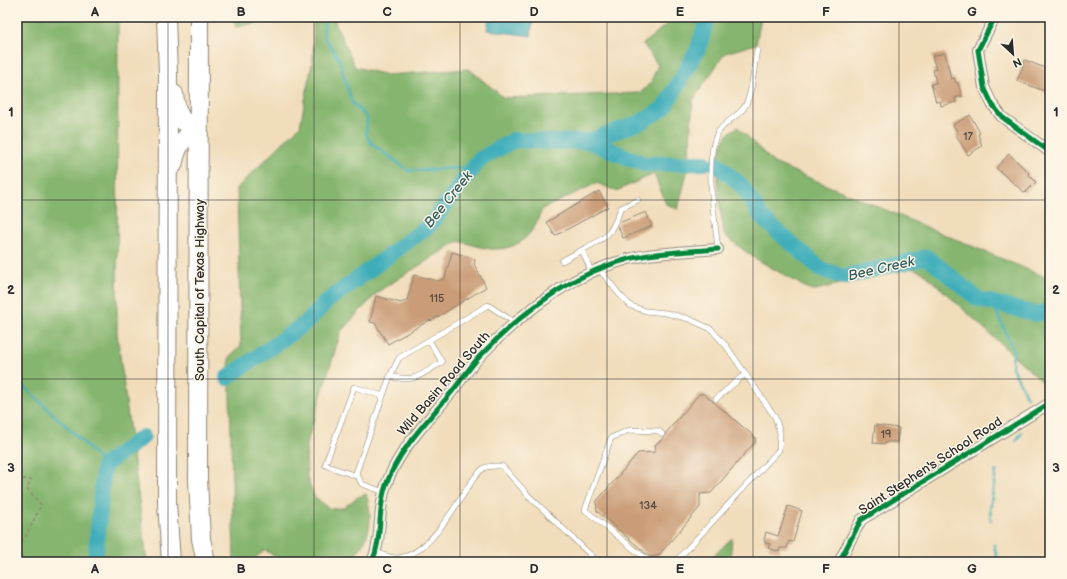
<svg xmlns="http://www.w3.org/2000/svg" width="1067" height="579" viewBox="0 0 1067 579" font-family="'Balsamiq Sans',sans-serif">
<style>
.forest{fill:#85b56e;stroke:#58704c}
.water{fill:#3dadb9;stroke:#346c72}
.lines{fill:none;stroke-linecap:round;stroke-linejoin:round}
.stream{stroke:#3dadb9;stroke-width:2.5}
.river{stroke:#3dadb9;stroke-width:16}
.building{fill:#ca9c77}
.lane-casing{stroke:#8e8474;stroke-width:6}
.street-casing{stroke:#8e8474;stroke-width:12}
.highway-casing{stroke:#8e8474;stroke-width:20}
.path{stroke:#8e8474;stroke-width:1.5;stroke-dasharray:3 3;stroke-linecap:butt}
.lane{stroke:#fff;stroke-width:5}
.street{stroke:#fff;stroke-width:10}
.highway{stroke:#fff;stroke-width:18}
.cycleway-casing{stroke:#fcf5e5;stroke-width:8}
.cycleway{stroke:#00873e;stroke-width:5}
.grid{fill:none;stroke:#2b2b2b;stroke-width:1;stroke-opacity:0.55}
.labels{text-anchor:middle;stroke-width:3;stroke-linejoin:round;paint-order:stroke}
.number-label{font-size:11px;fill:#53473e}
.street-label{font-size:13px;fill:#2b2b2b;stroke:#fcf5e5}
.water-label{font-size:14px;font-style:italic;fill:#325f64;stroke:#fcf5e5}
.neatline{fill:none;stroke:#2b2b2b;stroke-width:1.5}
.grid-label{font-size:13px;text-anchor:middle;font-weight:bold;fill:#2b2b2b}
</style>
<rect width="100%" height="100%" fill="#fcf5e5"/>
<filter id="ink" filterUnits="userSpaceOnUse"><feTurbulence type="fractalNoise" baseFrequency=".025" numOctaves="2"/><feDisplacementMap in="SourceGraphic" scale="8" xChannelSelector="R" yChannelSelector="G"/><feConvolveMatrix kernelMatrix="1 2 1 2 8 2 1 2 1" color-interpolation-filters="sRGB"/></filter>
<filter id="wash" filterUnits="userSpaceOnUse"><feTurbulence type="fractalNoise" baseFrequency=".012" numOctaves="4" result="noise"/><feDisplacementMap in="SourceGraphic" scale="16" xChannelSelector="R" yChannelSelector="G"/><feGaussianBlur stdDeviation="0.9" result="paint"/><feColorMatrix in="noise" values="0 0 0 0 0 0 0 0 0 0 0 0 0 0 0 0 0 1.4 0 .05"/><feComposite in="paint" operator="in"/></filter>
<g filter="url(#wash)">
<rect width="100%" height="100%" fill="#f1ddbc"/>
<path class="forest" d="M17 17H118L117 333 147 562H17Z
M232 17H277L275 19 236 27Z
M314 17H335V23L355 67 387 75 469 69 504 98 640 93 651 82 658 65 643 44 675 17H761L756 44 725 53 693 100 688 168 678 209 666 204 654 174 616 191 597 183 542 209C533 235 520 250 491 249 480 248 468 243 458 241L379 291 341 331 306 445 307 478 314 496 330 509 343 508 358 497 366 494C375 522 369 543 348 562H283L265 550 250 562H234L229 357 241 346 237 188 300 126 313 59Z
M738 127 774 163 1050 279V389L924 273 909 267 812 291 753 257 724 235C721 207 709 158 728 134 730 131 735 129 738 127Z
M732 538 730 562H707Z"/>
<path class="water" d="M489 17 533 19 531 36 487 30Z"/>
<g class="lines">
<path class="stream" d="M324 17V37L339 59 352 103 367 117 366 135 371 143 409 171 474 167
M993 303 1013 350 1012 367 1027 397
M17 380 81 440 104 465
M1016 441 1022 432
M991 520 990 510 996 471
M994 545 998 562"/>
<path class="river" d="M588 141 641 122 664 108 698 49 708 17
M717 164 742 186 763 219 821 269 843 277 927 257 978 299 1036 314 1050 311
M227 378 307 322 326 302 430 225 479 160 514 140 557 142 588 141 644 164 705 163
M95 562 104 465 143 437"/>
</g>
<g id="blocks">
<path class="building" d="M945 53 951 79 954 78 956 83H958L962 96 955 98 956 102 941 106 940 101 936 102 931 84 936 83 933 70 936 69 932 56Z
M1025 60 1050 70V89H1048L1047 92 1017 81Z
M970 115 980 133 978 134 982 146 968 155 956 135 958 133 953 125Z
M1009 154 1029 173 1028 174 1036 182 1025 193 996 168Z
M599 191 608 207 555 236 547 222Z
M646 212 652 226 623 238 618 226 619 223Z
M452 252 475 259 474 264 486 287 431 321 430 320 388 344 375 323 370 322 376 296 401 303 407 300 414 275 438 281 445 278Z
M699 394H704L755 437V442L711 493 700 494V507L658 556 650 557 597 511 596 502 638 453 656 452 655 445 665 437 666 433Z
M875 425 899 428 897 442H886L885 444 873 443Z
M788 506 802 511 793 542 789 541 787 548H780L779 552 768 548 770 544 765 543V541L764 540 766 532 778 536Z"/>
</g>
</g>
<g filter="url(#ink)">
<use href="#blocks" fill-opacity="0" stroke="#8e8474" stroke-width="1"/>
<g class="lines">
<defs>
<path id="lane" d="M718 249C715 219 704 161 717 134 723 123 735 118 743 109 752 99 754 65 757 50
M582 250C608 237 611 235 621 208L638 200
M562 261 582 250 592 273
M600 270 619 294 631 306 646 311 666 313 689 319 711 329 727 347 775 417 780 433 779 450 675 562
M390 376C416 383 420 375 442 362L429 340
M716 399 745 374
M356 476 325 465 354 387 383 396
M384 492 362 484 356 473 390 376 399 358 488 305 514 322
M376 552C384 555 394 560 403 557 429 551 451 513 465 492 471 483 475 474 484 468 489 465 496 466 502 466L528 495 598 562
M650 562 585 510 611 438 629 430 659 431 662 434"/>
<path id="street" d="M995 17 978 50 984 87 992 104 1002 117 1050 152
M372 562C383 537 377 510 386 485 399 449 426 423 450 394 460 382 469 368 480 356 525 309 581 265 648 255 671 252 695 251 718 249
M839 562 861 520 1050 403"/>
<path id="highway" d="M166 17 168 75 167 503 171 562
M199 17 198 479 201 539 206 562
M174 94C176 111 181 126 199 131
M173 165C177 148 180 137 199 131"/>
</defs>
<use href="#lane" class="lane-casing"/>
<use href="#street" class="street-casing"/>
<use href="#highway" class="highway-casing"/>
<path class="path" d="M17 478 31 480 27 489 41 505 26 536 17 546
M17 551 23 561 22 562"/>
<use href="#lane" class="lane"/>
<use href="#street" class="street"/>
<use href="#highway" class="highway"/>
<defs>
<path id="cycleway" d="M995 17 978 50 984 87 992 104 1002 117 1050 152
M372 562C383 537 377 510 386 485 399 449 426 423 450 394 460 382 469 368 480 356 525 309 581 265 648 255 671 252 695 251 718 249
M839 562 861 520 1050 403"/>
</defs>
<use href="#cycleway" class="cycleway-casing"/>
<use href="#cycleway" class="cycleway"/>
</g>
</g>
<path class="grid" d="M168 17V562M314 17V562M460 17V562M607 17V562M753 17V562M899 17V562M17 200H1050M17 379H1050"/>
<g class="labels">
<g class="number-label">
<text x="968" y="140">17</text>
<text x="437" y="302">115</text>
<text x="886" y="438">19</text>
<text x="648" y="509">134</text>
</g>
<g class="street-label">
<text transform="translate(199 290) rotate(-90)" y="5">South Capital of Texas Highway</text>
<text transform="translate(443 383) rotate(-49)" y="5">Wild Basin Road South</text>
<text transform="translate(930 465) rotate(-33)" y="5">Saint Stephen's School Road</text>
</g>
<g class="water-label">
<text transform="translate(448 199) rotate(-51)" y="5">Bee Creek</text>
<text transform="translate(881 268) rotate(-13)" y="5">Bee Creek</text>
</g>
</g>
<rect width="1067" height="579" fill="none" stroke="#fcf5e5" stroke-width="44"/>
<g transform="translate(1013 54) rotate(154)" stroke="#fcf5e5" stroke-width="3" paint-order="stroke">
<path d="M0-3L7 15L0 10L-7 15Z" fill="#2b2b2b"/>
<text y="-6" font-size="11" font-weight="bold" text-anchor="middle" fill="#2b2b2b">N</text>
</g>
<rect x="22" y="22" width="1023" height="535" class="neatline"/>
<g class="grid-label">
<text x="95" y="16">A</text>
<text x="241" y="16">B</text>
<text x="387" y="16">C</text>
<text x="534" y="16">D</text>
<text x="680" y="16">E</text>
<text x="826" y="16">F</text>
<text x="972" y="16">G</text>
<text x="11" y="116">1</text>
<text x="1056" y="116">1</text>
<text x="11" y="294">2</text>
<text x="1056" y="294">2</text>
<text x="11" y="472">3</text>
<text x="1056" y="472">3</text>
<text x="95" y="573">A</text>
<text x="241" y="573">B</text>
<text x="387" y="573">C</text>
<text x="534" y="573">D</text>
<text x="680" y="573">E</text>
<text x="826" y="573">F</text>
<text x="972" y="573">G</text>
</g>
</svg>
